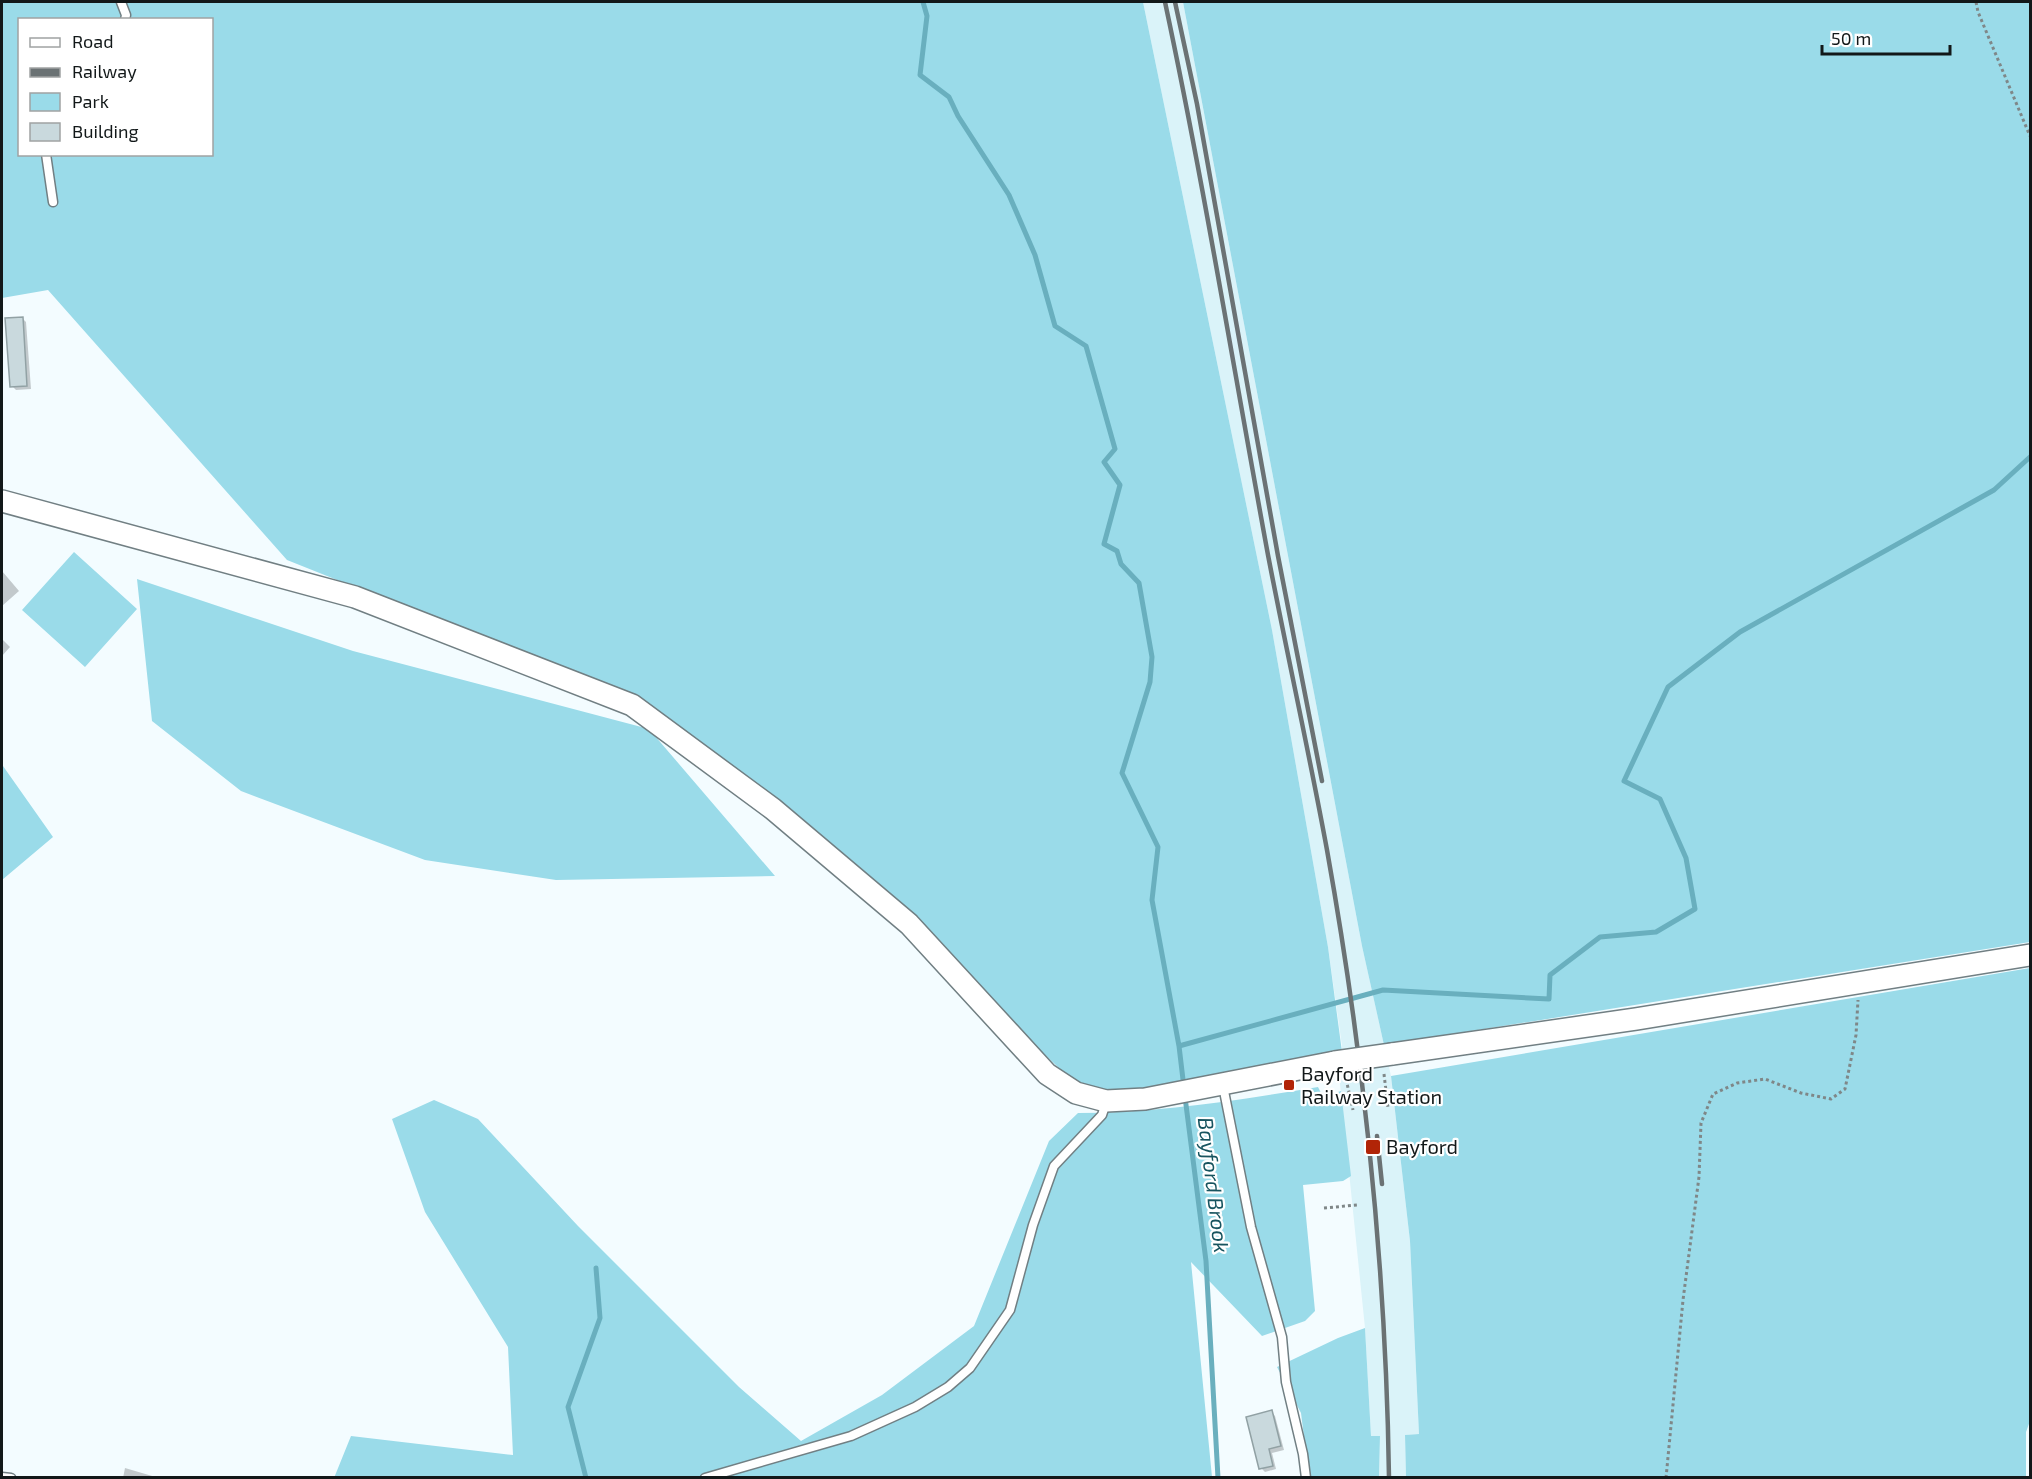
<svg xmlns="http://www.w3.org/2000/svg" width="2032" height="1479" viewBox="0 0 2032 1479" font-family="'Exo 2',sans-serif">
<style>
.built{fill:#daf3f9}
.green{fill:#9adbe9;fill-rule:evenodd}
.shadow{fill:#0003}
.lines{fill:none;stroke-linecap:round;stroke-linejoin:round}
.stream{stroke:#69afbe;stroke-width:5}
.building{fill:#c9d9dd;stroke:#91a1a4;stroke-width:1.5}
.service-casing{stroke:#717f83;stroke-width:11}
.tertiary-casing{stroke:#717f83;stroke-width:24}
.path{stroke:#7f8788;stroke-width:3;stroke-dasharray:3 3;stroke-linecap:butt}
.service{stroke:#fff;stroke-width:8}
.tertiary{stroke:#fff;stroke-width:21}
.rail{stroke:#6b7274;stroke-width:4.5}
.tertiary-bridge-casing{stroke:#717f83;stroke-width:24;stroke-linecap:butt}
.tertiary-bridge{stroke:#fff;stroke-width:21}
.poi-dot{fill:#b12407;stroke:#fff;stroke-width:2}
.labels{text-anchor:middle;stroke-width:4.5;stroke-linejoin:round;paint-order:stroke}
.poi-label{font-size:20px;fill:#121819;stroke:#fff;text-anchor:start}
.water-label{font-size:21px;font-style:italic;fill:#17545f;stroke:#fff}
</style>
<rect width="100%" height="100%" fill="#f3fcff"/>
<path class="built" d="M1143 2H1183L1362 946 1391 1076 1410 1241 1419 1434 1405 1435 1406 1477H1379L1380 1436H1371L1365 1328 1340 1084 1342 1046 1328 947 1272 630Z"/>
<path class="green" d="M2 2H1143L1272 630 1328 947 1342 1052 1144 1091H1107L1084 1086 1070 1080 1060 1069 774 800 633 698 287 560 48 290 2 298ZM20 20H212V154H20Z
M1183 2H2030V942L1384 1045 1362 946Z
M74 552 137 609 85 667 22 610Z
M137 579 353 651 649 729 775 876 556 880 425 860 241 791 152 721Z
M3 766 53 837 2 880V767Z
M2030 968V1421L2026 1432V1477H1406L1405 1435 1419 1434 1410 1241 1391 1076Z
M1318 1087 1323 1097 1341 1091 1351 1176 1343 1181 1303 1185 1315 1311 1305 1321 1262 1336 1191 1262 1212 1477 334 1478 351 1436 513 1455 508 1347 425 1212 392 1119 434 1100 478 1119 578 1226 739 1387 801 1441 882 1395 974 1326 1049 1141 1078 1113C1159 1113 1239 1100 1318 1087Z
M1365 1328 1371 1436H1380L1379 1477H1309L1301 1413 1277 1367 1338 1338Z"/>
<path class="shadow" d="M22 318 26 322 31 389 16 390 12 386Z
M2 571 19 591 2 606Z
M2 639 10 647 2 656Z
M1271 1412 1275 1416 1284 1450 1272 1453 1276 1469 1265 1472 1261 1468Z
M125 1468 159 1478H123Z"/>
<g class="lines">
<path class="stream" d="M923 2 927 16 920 75 949 97 958 116 1009 195 1035 255 1055 326 1086 346 1115 449 1104 462 1120 485 1104 544 1117 551 1121 564 1139 583 1152 657 1150 682 1122 773 1158 847 1152 900 1179 1046 1184 1088
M1179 1046 1383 990 1549 999 1550 975 1600 937 1656 932 1695 909 1686 858 1660 799 1624 781 1668 687 1740 632 1994 490 2030 457
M1185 1097 1206 1261 1218 1478
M586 1478 568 1407 600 1318 596 1268"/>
</g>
<path class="building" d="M23 317 27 386 10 387 5 318Z
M1272 1410 1281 1446 1269 1449 1273 1466 1259 1469 1246 1417Z"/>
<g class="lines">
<defs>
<path id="service" d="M121 2 126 15 125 20
M46 154 53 202
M1223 1086 1251 1227 1282 1337 1286 1382 1303 1454 1306 1478
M2 1477 11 1478
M705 1478 851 1436 915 1407 948 1387 970 1368 1010 1310 1033 1225 1054 1166 1102 1115 1106 1103"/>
<path id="tertiary" d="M2 501 355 597 632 705 773 809 909 924 1047 1074 1076 1093 1106 1101 1145 1099 1335 1062
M1392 1054 1636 1019 2030 955"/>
</defs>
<use href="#service" class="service-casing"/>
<use href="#tertiary" class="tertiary-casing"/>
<path class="path" d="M1976 2 1978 12 2030 136
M1384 1074 1388 1108
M1346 1079 1353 1110
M1324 1208 1357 1205
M1666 1478 1683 1300 1699 1177 1701 1123 1713 1094 1737 1083 1765 1079 1801 1093 1831 1099 1845 1089 1856 1035 1858 1000"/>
<use href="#service" class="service"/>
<use href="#tertiary" class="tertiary"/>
<path class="rail" d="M1165 2C1204 185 1234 371 1268 555 1287 654 1309 752 1327 850 1364 1057 1386 1267 1389 1478
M1175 2 1197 104 1278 556 1322 781
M1377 1136 1382 1184"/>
<defs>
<path id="tertiary-bridge" d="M1335 1062 1392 1054"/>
</defs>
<use href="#tertiary-bridge" class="tertiary-bridge-casing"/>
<use href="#tertiary-bridge" class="tertiary-bridge"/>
</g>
<g class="poi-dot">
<rect x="1283" y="1079" width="12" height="12" rx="3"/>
<rect x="1365" y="1139" width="16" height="16" rx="3"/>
</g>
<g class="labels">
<g class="poi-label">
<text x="1301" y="1081">Bayford<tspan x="1301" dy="23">Railway Station</tspan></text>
<text x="1386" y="1154">Bayford</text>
</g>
<g class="water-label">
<text transform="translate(1213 1185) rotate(83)" y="7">Bayford Brook</text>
</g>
</g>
<rect width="2032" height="1479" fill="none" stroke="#121819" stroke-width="6"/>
<rect x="18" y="18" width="195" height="138" fill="#ffffff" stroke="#a0a3a3" stroke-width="1.5"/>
<rect x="30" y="38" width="30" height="9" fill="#ffffff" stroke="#a0a3a3" stroke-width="1.5"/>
<text x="72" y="48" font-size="18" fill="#121819">Road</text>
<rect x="30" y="68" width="30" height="9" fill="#6b7274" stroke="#a0a3a3" stroke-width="1.5"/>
<text x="72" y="78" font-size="18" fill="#121819">Railway</text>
<rect x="30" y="93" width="30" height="18" fill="#9adbe9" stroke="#a0a3a3" stroke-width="1.5"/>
<text x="72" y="108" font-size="18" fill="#121819">Park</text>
<rect x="30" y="123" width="30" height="18" fill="#c9d9dd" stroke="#a0a3a3" stroke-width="1.5"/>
<text x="72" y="138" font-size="18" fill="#121819">Building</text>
<path d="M1822 45v9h128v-9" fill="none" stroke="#121819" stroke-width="3"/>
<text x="1831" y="45" font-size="18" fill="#121819" stroke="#ffffff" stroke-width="4.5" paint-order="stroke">50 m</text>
</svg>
